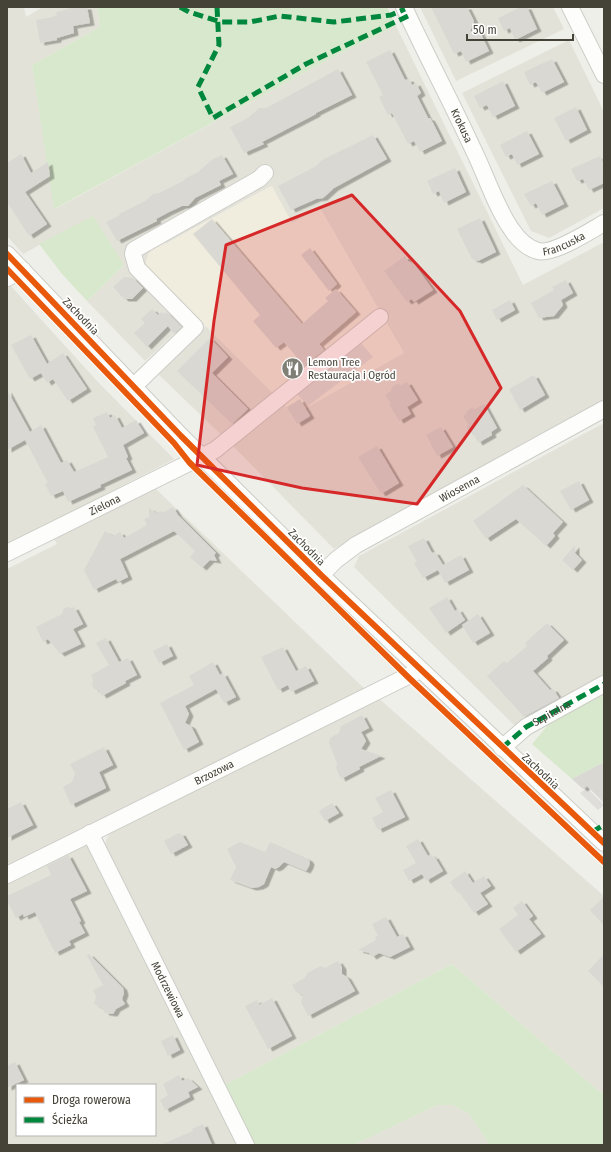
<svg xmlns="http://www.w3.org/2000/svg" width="611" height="1152" viewBox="0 0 611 1152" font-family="'Fira Sans Condensed',sans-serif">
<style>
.residential{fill:#e3e2d8;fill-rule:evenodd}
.commercial{fill:#f1edde}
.green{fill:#d8e8cc}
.parking{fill:#dfdeda}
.building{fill:#d9d8d3;filter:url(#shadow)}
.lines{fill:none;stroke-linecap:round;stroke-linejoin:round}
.minor-casing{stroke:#cdcdc8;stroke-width:18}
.minor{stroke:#fdfdfc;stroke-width:16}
.quiet{stroke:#00873e;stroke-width:5;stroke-dasharray:10 5;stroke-linecap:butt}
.cycleway-casing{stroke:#fff;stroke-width:8}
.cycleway{stroke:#e8590c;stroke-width:6}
.marked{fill:#d62828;fill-opacity:0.2;stroke:#d62828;stroke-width:3;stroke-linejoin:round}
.labels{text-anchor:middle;stroke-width:3.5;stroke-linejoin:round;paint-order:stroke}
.street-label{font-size:11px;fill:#454237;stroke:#fff}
.poi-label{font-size:11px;fill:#454237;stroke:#fff;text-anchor:start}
</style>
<defs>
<filter id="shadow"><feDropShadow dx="4.5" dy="2.5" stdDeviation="0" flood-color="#0004"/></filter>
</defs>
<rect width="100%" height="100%" fill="#efefea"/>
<path class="residential" d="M7 7H24L26 17 43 7H97L100 27 32 65 55 209 337 55 396 26 523 285 604 242V399L334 549 236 449 159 375 166 364 206 326 287 407 300 411 404 353 320 208 292 223 271 186 165 244 164 241 149 253 146 262 147 268 185 324 145 361 87 301 124 265 65 231 23 254 7 236Z
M420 7H553L564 29 456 81Z
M569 40 604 112V208L549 238 531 231 462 93Z
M9 284 97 381 174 459 7 545V285Z
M604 423V677L516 727 354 567 359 556Z
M155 488 367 691 7 868V569L57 544 54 539Z
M377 697 604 896V1091L601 1093 452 964 223 1086 105 848 106 840 111 830Z
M87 841 241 1145H7V880ZM17 1085H155V1135H17Z
M437 1105H453L469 1114 490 1145H354Z"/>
<path class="commercial" d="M272 186 292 223 320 208 404 353 300 411 287 407 206 326 151 274 147 268 146 262 149 253 152 248 164 240 166 244Z"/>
<path class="green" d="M97 7H387L396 26 337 55 54 209 32 65 100 27Z
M93 216 124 265 87 301 62 274 39 244Z
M604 693V762L572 779 532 744 548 725Z
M452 964 601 1093 604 1091V1145H490L469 1114 453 1105H437L354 1145H252L223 1086Z"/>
<path class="parking" d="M361 343 373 357 308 406 297 394Z
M587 788 604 805 598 810 580 793Z"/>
<path class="building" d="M69 7H87L90 23 73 26 74 33 57 38V40L40 43 36 20 53 17V16L57 15 56 12 69 9Z
M431 7H467L474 21 470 32 478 28 489 51 466 62 461 51 454 54Z
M521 7H527L537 29 515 40 510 28 504 31 498 18Z
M390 50 405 80 409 79 412 85 416 83 421 93 417 96 428 118H430L433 123 442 141 420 152 414 141 408 144 392 113 388 115 379 97 383 95 366 62Z
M552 59 564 82 542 93 536 82 530 85 524 72Z
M338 69 352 95 316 113V114L262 142 264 144 244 153 230 127 248 118 259 108H266Z
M503 81 515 106 493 117 487 105 480 108 474 96Z
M576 107 587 130 566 141 554 118Z
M527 131 539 154 517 165 512 154 506 157 500 145Z
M373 135 387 159 334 188 323 198 316 199 291 210 278 186 316 166 322 160Z
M21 154 31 173 48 162 50 176 25 192 47 224 29 236 7 202V163Z
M222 155 233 174 219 181 221 185 195 198 188 206H182L169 212 156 219 157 221 117 241 106 222 120 215 119 214 145 201 153 194 159 193 185 180 184 179 198 172 213 159Z
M600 156 604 164V183L589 190 583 179 577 181 571 169Z
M455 168 466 192 444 203 439 191 433 194 427 181Z
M552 181 564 204 542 215 536 203 531 206 524 194Z
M480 218 496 252 478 261 472 259 457 229Z
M212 219 302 324 328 301 325 298 336 289 356 312 319 344 324 350 304 366 284 342 276 348 253 321 260 315 193 234Z
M310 248 337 284 329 291 301 255Z
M405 256 408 261 415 265 433 290 414 302 412 299 407 302 384 271Z
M124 277 133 278 143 288 132 299H124L113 287Z
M566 280 573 293 561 300 563 305 554 316 539 318 531 303 554 290 552 287Z
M510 300 515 310 497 320 492 310Z
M152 309 158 315 162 312 164 314 167 312 182 327 174 334 168 326 147 347 134 333 145 323 141 319Z
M31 335 47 364 63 353 87 389 68 401 53 379 47 383 41 373 30 379 11 345Z
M210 338 228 357 212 373 248 409 232 424 177 371Z
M534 375 545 395 520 410 509 389Z
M407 382 418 400 407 407 411 414 399 421 389 404 391 403 385 395 391 391 392 387 397 384 401 385Z
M7 390 30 432 41 425 61 463 67 460 74 472 108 457 93 427 96 425 93 418 107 412 110 418 115 415 122 428 136 420 144 433 123 445 128 457 126 458 132 470 100 485 101 487 68 502 63 491 51 496 45 484 48 483 25 440 7 450Z
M300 399 310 416 297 424 287 407Z
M484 404 497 428 491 432 492 435 478 443 473 433 469 432 467 428 468 424 463 416 466 414 467 411 471 408 475 409Z
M441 427 453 447 437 456 426 435Z
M377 446 399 483 381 494 358 457Z
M579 481 589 500 571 510 560 491Z
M523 485 563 522 553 533 555 536 546 546 516 519 486 539 473 521Z
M173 507 178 515 216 553 214 555 217 561 210 560 202 568 190 557 195 551 174 531 120 559 128 577 118 582 116 579 94 590 84 570 105 531 113 536 120 532 124 538 147 525 144 519 149 517V508L156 513 161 511 162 513Z
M424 538 432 553 435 552 443 565 461 555 469 570 445 583 438 570 423 578 414 563 417 562 408 546Z
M575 545V553L582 560 573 570 562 560Z
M447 597 455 611 458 609 465 620 446 633 429 608Z
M68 607 72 608 74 607 83 624 73 629 81 644 60 654 48 639 43 642 36 627 62 614 63 609Z
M478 614 490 633 473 643 462 625Z
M547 623 564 640 547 656 548 658 533 671 550 690 553 689 559 698 524 717 487 676 504 661 507 663 527 646 525 643Z
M106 638 119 662 128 658 137 675 125 681 126 683 102 696 99 691 94 689 92 685 93 680 91 675 109 665 96 643Z
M167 644 173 656 159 663 153 651Z
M283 647 296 671 306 666 314 681 291 692 288 685 278 690 261 657Z
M213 662 220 675 223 673 236 697 224 703 216 689 185 706 189 714 185 723 191 726 199 742 184 750 160 703 194 685 189 676Z
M362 715 369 728 361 732 366 741 361 749 381 756 359 767 360 769 341 779 336 768 337 763 329 743 330 738 339 733 341 726Z
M104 747 113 765 99 772 106 788 71 805 63 787 72 782 75 773 70 764Z
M604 762V803L587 786 583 789 572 779Z
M391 790 405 817 378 830 372 818 383 812 375 798Z
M21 802 33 825 7 838V809Z
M332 803 339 813 325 821 319 811Z
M178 833 179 834 181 833 188 845 171 854 164 841Z
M418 839 428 856 431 854 432 857 434 856 443 871 426 881 422 874 409 881 403 870 416 863 406 846Z
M240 842 265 852 270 842 308 859 310 862 309 866 306 871 284 862 279 867 275 869 271 867 264 884 259 887 252 888 230 880 236 867 227 849Z
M68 855 87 891 70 899 81 921 79 922 85 933 69 941 71 945 55 953 35 912 24 917 23 914 16 918 7 901V896L51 875 47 866Z
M465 871 473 883 484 876 491 886 480 893 488 904 474 913 459 892 458 893 450 882Z
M604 897V926L590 910Z
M522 901 533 916 529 919 541 934 516 952 499 929 518 915 513 908Z
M386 917 397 937 403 934 410 947 390 957 379 953 372 957 369 953 358 950 376 940 375 937 378 936 372 924Z
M89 954 123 988 124 993 122 999 125 1004 116 1009 113 1014 105 1013 102 1008 94 1004 96 997 93 990 103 985 87 956Z
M604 954V987L588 971Z
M338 961 342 967V974L347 977 355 991 308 1016 301 1002 303 995 296 992 292 985 305 978 307 973 321 966 325 968Z
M272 998 292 1036 268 1049 245 1006 257 1000 259 1005Z
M173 1035 180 1050 168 1056 161 1041Z
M15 1062 24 1080 7 1088V1066Z
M179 1075 182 1081 188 1078 198 1087 188 1092 190 1097 165 1110 160 1100 168 1095 163 1084Z
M203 1124 212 1145H160L193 1131 192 1129Z"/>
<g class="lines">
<defs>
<g id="minor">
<path id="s1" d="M404 7C426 55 451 101 473 149 486 175 495 206 512 230 518 239 527 248 538 251 553 255 590 231 604 223"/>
<path d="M570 7 604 75"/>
<path d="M7 254 181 436 321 575 604 843"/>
<path d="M7 278 23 270"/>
<path d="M134 386 195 327 137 268 133 254 134 250 259 179 265 173"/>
<path id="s2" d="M7 553 215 450 380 317"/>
<path id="s3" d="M321 575 336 560 356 545 604 409"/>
<path id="s4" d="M502 748 526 727 604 684"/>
<path id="s5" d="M90 833 246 1145"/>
<path id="s6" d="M7 875 420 670"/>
</g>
</defs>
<use href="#minor" class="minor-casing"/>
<use href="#minor" class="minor"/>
<path class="quiet" d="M180 7 189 12 221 22H250L280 16 334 22 391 15 405 9
M217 7 219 45 198 87 213 118 306 64 408 16
M502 748 526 727 604 684
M592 832 604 825"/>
<defs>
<path id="cycleway" d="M7 254 181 436 321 575 604 843
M7 269 174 443 189 462 408 677 604 862"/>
</defs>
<use href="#cycleway" class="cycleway-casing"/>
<use href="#cycleway" class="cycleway"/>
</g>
<path class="marked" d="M352 195 460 311 501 388 417 504 302 488 197 465 214 321 226 245Z"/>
<defs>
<symbol id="restaurant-disc" viewBox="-11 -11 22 22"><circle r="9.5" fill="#807f76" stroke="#fff"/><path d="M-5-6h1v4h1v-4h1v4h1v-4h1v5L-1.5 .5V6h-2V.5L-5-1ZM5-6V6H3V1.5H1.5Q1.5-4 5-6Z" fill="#fff"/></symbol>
</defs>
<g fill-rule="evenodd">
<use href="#restaurant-disc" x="280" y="356" width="25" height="25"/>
</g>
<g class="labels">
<g class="street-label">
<text dy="4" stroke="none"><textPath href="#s1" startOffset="132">Krokusa</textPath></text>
<text dy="4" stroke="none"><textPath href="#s1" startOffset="309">Francuska</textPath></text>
<text transform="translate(81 316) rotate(46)" y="4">Zachodnia</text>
<text dy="4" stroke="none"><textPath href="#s3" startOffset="164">Wiosenna</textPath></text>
<text dy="4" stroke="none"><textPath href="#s2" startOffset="109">Zielona</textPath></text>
<text transform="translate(307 547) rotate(45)" y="4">Zachodnia</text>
<text dy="4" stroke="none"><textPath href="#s4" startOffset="61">Szpitalna</textPath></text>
<text transform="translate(541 771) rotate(43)" y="4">Zachodnia</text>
<text dy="4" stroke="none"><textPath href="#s6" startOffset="231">Brzozowa</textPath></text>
<text dy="4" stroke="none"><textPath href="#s5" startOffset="175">Modrzewiowa</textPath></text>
</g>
<g class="poi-label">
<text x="308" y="366">Lemon Tree<tspan x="308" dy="13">Restauracja i Ogród</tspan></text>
</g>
</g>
<rect width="611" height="1152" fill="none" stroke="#454237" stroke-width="16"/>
<rect x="16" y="1084" width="140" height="52" fill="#ffffff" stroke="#b5b3af"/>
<rect x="24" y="1097" width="20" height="6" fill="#e8590c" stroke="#b5b3af"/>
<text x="52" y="1104" font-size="12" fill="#454237">Droga rowerowa</text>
<rect x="24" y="1117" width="20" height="6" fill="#00873e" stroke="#b5b3af"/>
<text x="52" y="1124" font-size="12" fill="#454237">Ścieżka</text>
<path d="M467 34v6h106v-6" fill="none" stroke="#454237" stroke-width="2"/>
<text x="473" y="34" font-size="12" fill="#454237" stroke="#ffffff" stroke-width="3" paint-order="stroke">50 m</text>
</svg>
